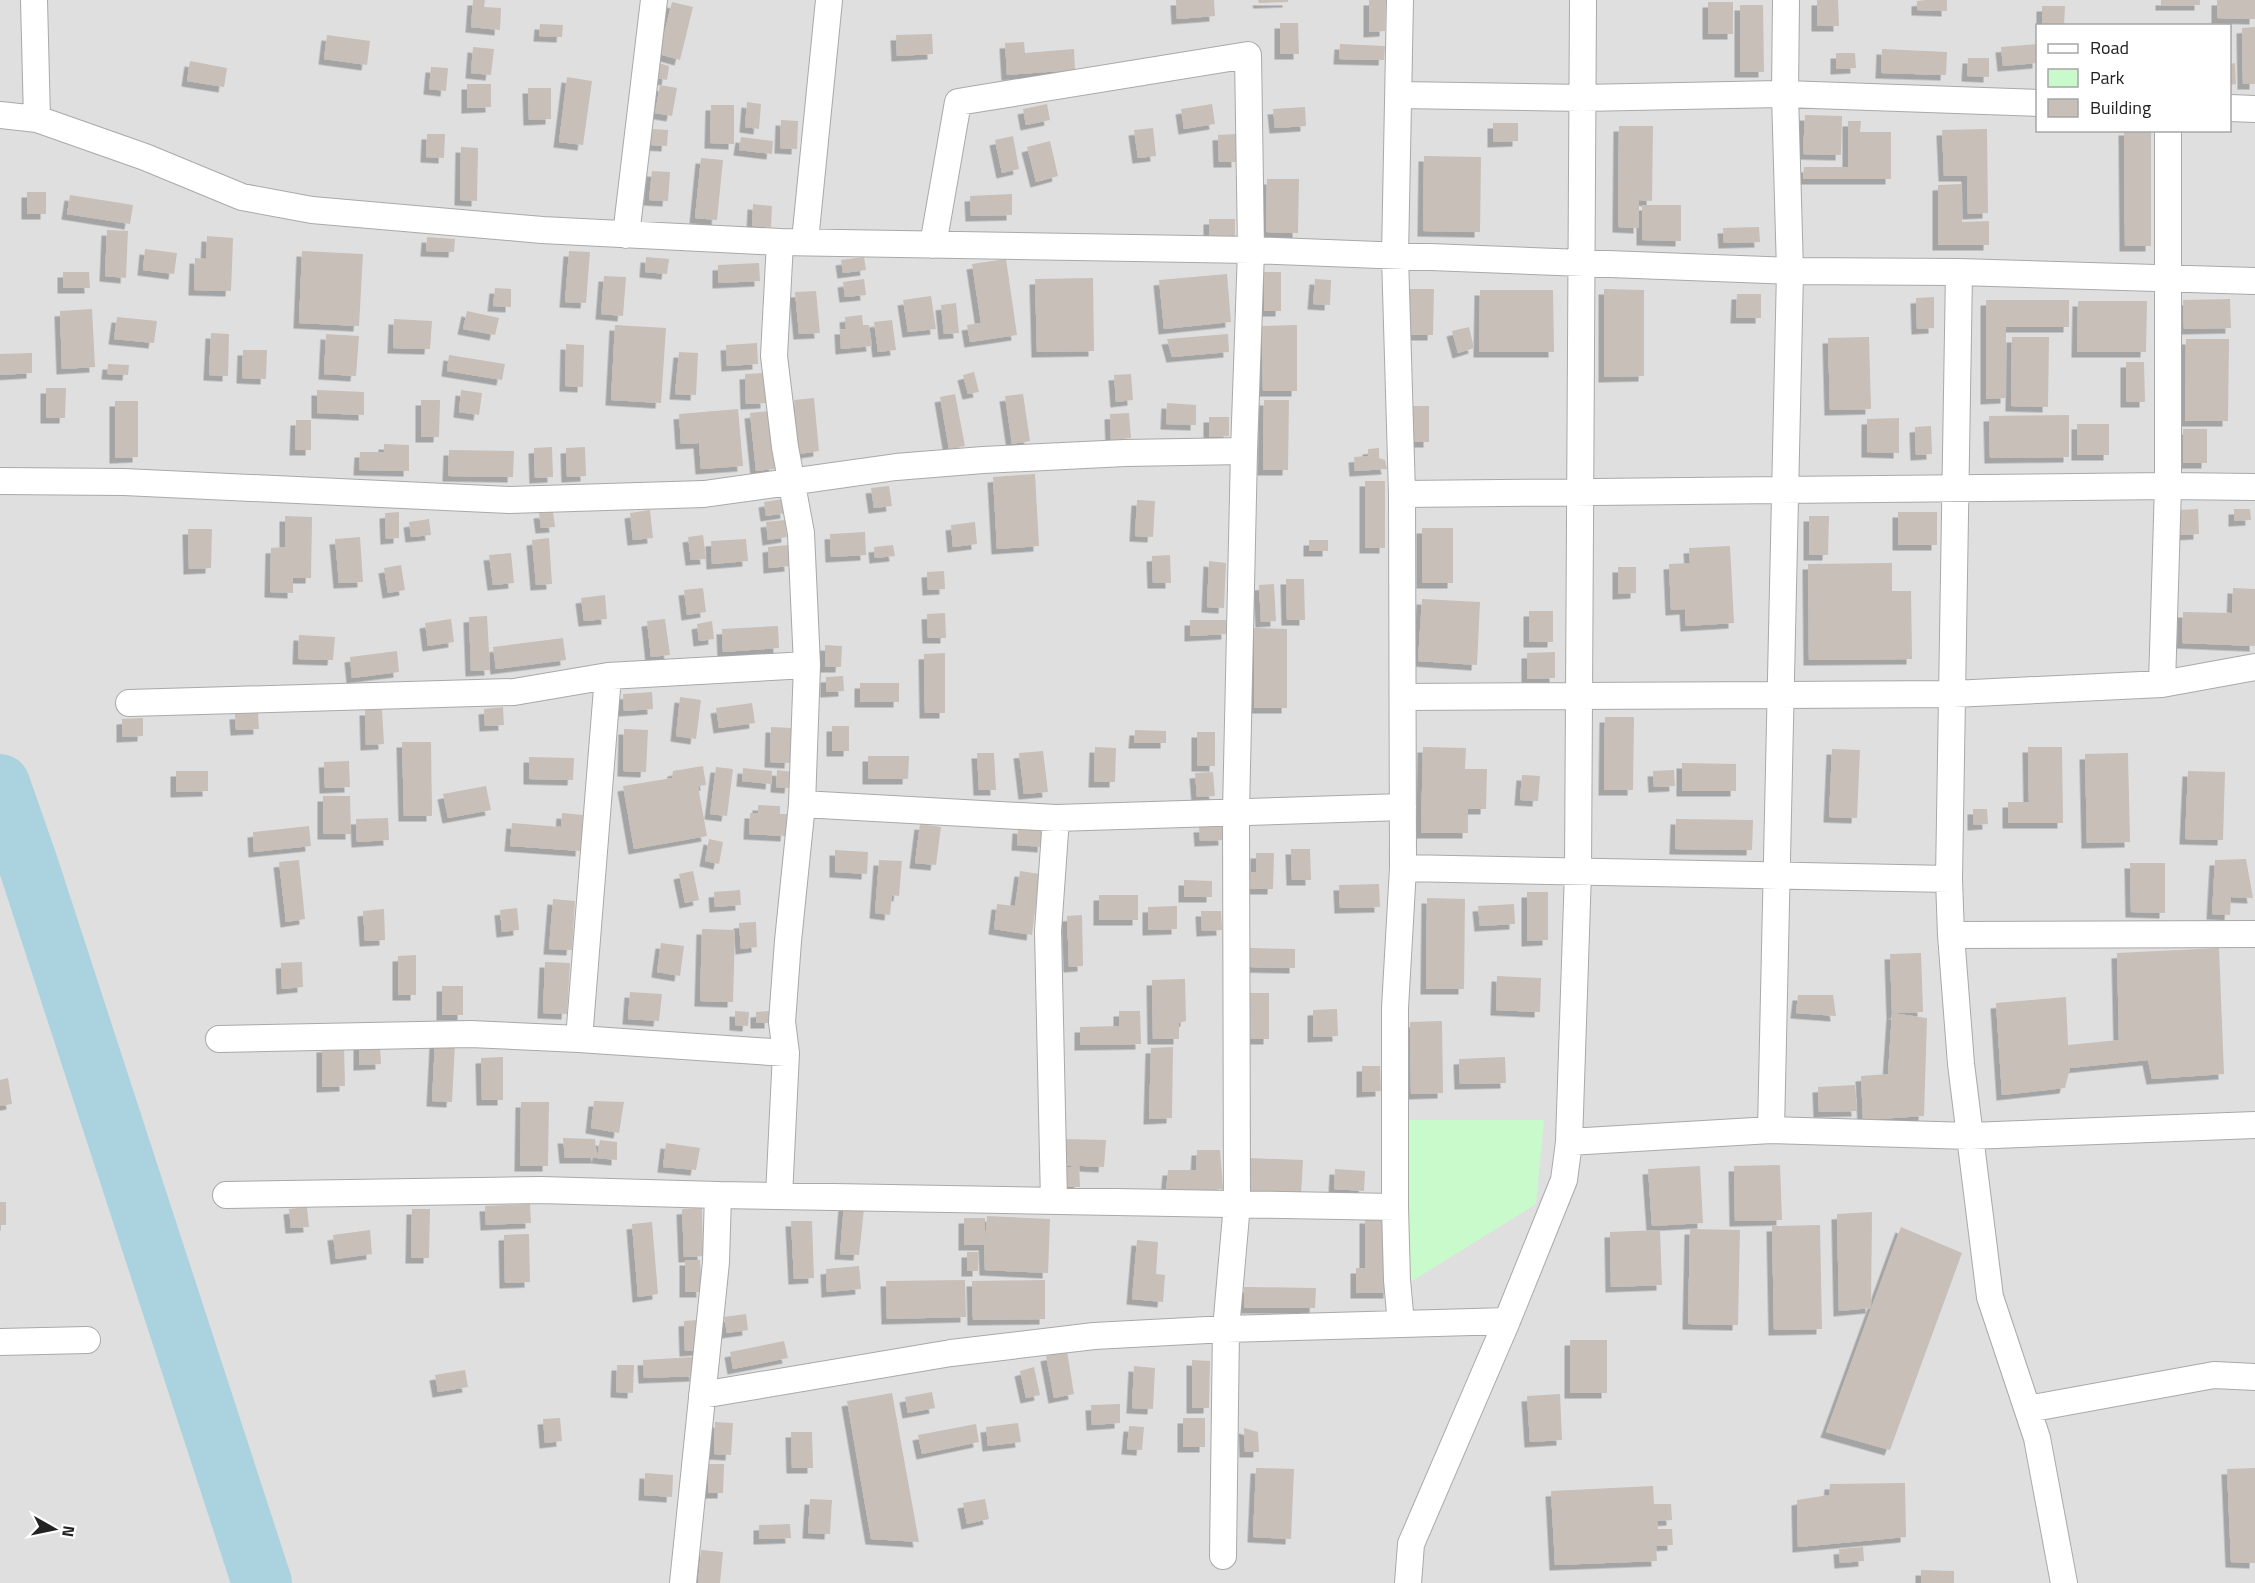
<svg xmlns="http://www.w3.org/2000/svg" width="2255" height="1583" viewBox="0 0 2255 1583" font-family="'Titillium Web',sans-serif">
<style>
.residential{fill:#e0dfdf;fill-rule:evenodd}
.park{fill:#c8facc}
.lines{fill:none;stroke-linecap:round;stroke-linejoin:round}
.river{stroke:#aad3df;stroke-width:60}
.building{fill:#c7bfb8;filter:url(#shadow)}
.minor-casing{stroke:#a9a9a9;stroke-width:28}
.minor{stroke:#fff;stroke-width:26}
</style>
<defs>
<filter id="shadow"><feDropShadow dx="-5.5" dy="5.5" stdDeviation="0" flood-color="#0004"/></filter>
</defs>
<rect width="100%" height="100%" fill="#f2efe9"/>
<path class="residential" d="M0 0H2255V1583H0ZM2038 26H2230V130H2038Z"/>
<path class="park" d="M1406 1120H1544L1536 1204 1409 1283Z"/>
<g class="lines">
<path class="river" d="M0 784 29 867 262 1583"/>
</g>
<path class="building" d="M473 0H485L484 7 501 8 500 30 471 27Z
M1176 0H1214L1215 16 1177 19Z
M1258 0H1288V2L1259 3Z
M1369 0H1386L1385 31 1369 32Z
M1817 0H1838L1839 26H1817Z
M1927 0H1947V11L1917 10V1Z
M2161 0H2200V5H2161Z
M2217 0H2255V19L2217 18Z
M672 2 693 7 680 60 659 54Z
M1708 2H1733V34H1708Z
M1740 5H1763L1764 72H1740Z
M2042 6H2065L2064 26H2042Z
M1280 23H1298L1299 54H1280Z
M540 24 563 25 562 37 539 36Z
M2255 27V84H2243L2242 28Z
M932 34 933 54 897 56 896 35Z
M327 35 370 41 367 65 324 59Z
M1024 42 1025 53 1074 49 1075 70 1007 75 1005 43Z
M1340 44 1385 46 1384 60 1339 59Z
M2038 44V63L2003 66 2001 47Z
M473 47 494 49 491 75 471 73Z
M1882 49 1947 52 1946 75 1881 73Z
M1836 53H1855L1856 68 1836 69Z
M1968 58H1989V77L1967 76Z
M190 61 227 68 224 87 187 81Z
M659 63 669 66 667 80 656 78Z
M2235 63 2236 84 2230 85V64Z
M431 67 448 68 446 91 429 89Z
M567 77 592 81 583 145 559 142Z
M467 84H491V107L467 108Z
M660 85 677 88 672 116 655 113Z
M528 88H551V119L529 120Z
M747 102 761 104 759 129 745 127Z
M1047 104 1050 120 1026 125 1023 109Z
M1212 104 1215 124 1184 129 1181 109Z
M711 105H734V144L710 143Z
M1305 107 1306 126 1275 128 1273 109Z
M1805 115 1842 116 1841 155 1803 154Z
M781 120 798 121 797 149 780 148Z
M1848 121H1861L1860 132H1891V179H1803L1804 167H1848Z
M1493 123H1518V141L1493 142Z
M1619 126H1653L1652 201 1639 200V228L1618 227Z
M1153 128 1156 156 1138 158 1134 130Z
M652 129 668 130 667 146 651 145Z
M1987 129 1988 213 1968 214 1967 176H1944L1942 130Z
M2124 130H2151V246H2125Z
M427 134H445L444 158 426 157Z
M1236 134 1237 162H1219L1218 135Z
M1013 136 1019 169 1002 173 995 140Z
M741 137 773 141 772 154 739 150Z
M1050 141 1058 176 1036 182 1027 147Z
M461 147 478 148 477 201 460 200Z
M1424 156 1481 157 1480 232 1423 231Z
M701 158 723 160 717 220 695 218Z
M652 171 670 172 668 201 649 200Z
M1267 179H1299L1298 233 1266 232Z
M1962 184V222L1989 221V245H1938V185Z
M27 192H46V214H27Z
M1012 194V215L971 216 970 196Z
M70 195 133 205 130 224 67 214Z
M753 204 772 206 771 227 752 226Z
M1642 205H1681V241L1642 240Z
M1209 219H1235V237H1209Z
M1759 227 1760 242 1724 243 1723 228Z
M107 230 128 231 126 278 105 276Z
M207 236 233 238 231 291 194 290 195 258 206 259Z
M427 237 455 239 454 252 426 251Z
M145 249 177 253 174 274 143 270Z
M302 251 363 254 359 326 299 323Z
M569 251 590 252 586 303 565 302Z
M646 257 669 259 667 274 645 272Z
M864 257 866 270 843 273 841 260Z
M1006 259 1017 335 970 342 967 325 981 323 972 264Z
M759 263 760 281 718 283V265Z
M63 272H89L90 288H63Z
M1264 272H1281V311H1264Z
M1227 274 1231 322 1164 329 1159 280Z
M604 276 626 277 623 316 601 314Z
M1093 278 1094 351 1037 352 1035 279Z
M864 279 866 295 845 297 843 282Z
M1315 279 1331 280 1330 305 1313 304Z
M495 288 511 289V307L493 306Z
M1410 289H1434L1433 335H1409Z
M1604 289 1644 290V376L1604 377Z
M1480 290H1553L1554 352H1479Z
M816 291 820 333 799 334 795 292Z
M1737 294H1761V318H1736Z
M931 296 936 329 908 332 903 300Z
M1934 297V328L1917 329 1916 298Z
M2230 299 2231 328 2184 329 2183 300Z
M1986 300H2069V327H2006V398L1986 399Z
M2078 301H2147L2146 352H2077Z
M956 303 959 333 944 334 941 305Z
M92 309 95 367 62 369 60 311Z
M467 311 499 318 495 335 463 329Z
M862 315 863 325H869L872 346 841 349 840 329H846L845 317Z
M117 317 157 321 154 343 114 339Z
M394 319 432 321 430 349 393 348Z
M892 320 896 350 878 352 874 322Z
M615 325 666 328 661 403 611 400Z
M1297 325V391H1263L1262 326Z
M1469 327 1474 348 1458 353 1452 331Z
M211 333 229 334 228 376 209 375Z
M326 334 359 336 356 376 324 374Z
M1228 334 1229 352 1172 357 1167 339Z
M1869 337 1871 409 1830 410 1828 338Z
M2012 337H2049L2048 407 2011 406Z
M2186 339H2229L2228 421H2185Z
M757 343 758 364 727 366 726 345Z
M566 344 584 345 583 387 565 386Z
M243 350H267L266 379 242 378Z
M679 352 698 353 696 395 675 394Z
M32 353V373L0 375V354Z
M449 355 505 364 502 380 447 371Z
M2126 362H2144L2145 402H2126Z
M108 364 129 365 128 375 107 374Z
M974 372 979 392 968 394 963 375Z
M764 373 766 403 746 404 745 374Z
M1131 374 1133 400 1116 402 1114 375Z
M46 388H66L65 418H46Z
M317 390 364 392V415L317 413Z
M461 390 482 393 479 415 459 412Z
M955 394 965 446 949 449 940 397Z
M1023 394 1030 441 1012 444 1005 396Z
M814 398 819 451 799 454 794 400Z
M421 400H440L439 437H421Z
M1264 400H1289L1288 470H1263Z
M115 401H138V457L115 458Z
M1167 403 1196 405V425L1166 424Z
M1412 406H1429V442H1413Z
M738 409 743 466 701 469 699 443 681 444 679 414Z
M769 411 775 469 756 471 750 413Z
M1129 413 1131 438 1111 440 1110 414Z
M2069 415V457L1990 458 1989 416Z
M1209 417H1229V436L1209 437Z
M1899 418V453L1867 452V419Z
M296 420H311V450H295Z
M2077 424H2109V455H2077Z
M1931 426 1932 454 1916 455 1915 427Z
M2183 429H2207V463H2183Z
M384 444 409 445V471L359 470 360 452H384Z
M552 447 553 477 535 478 534 448Z
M585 447 586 476 567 477 566 448Z
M1379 448V458L1385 460 1387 469 1355 471 1354 457 1368 456V449Z
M449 450 514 451 513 477 448 476Z
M1035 474 1039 546 997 549 993 477Z
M1365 481H1385V548H1365Z
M889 486 892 506 874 508 871 488Z
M784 499 786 513 766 516 764 502Z
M1137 500 1155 501 1153 537 1135 536Z
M2198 509 2199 534 2181 535 2179 510Z
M2234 509H2250L2251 520 2234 521Z
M650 510 653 538 633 540 630 513Z
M399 512V538L386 539 385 513Z
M553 512 555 527 541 528 539 513Z
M1898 512H1937V545H1898Z
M285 516 312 517 311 578H293V593L270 592 271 548 285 547Z
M1809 516H1829L1828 555H1809Z
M429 519 431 535 411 537 409 522Z
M785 520 787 537 768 540 766 522Z
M975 522 977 544 953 547 951 525Z
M1422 528H1453V583H1422Z
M188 529H212L211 568 189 569Z
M865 532 866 555 831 557 830 534Z
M703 535 706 559 691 560 688 537Z
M360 537 363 582 339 583 335 539Z
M549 538 552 584 536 585 532 540Z
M746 539 748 561 712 564 711 541Z
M1309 540H1328V551H1309Z
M788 545 790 566 769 568 768 547Z
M893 545 895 556 875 558 874 547Z
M1730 546 1734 623 1686 626 1685 609 1671 610 1669 564 1690 563 1689 548Z
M511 553 514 583 493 585 489 555Z
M1170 555 1171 583H1153L1152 556Z
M1209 561 1226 563 1224 608 1207 607Z
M1892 563V591H1911L1912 659 1809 660 1808 564Z
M401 565 405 590 388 593 384 568Z
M1618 567H1636V593L1618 594Z
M944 571 945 589 928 590 927 572Z
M1286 579H1304L1305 620H1287Z
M1274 584 1276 621 1261 622 1259 585Z
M703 588 706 612 687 615 684 590Z
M2233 588 2255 589V646L2182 643 2183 612 2232 613Z
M605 595 607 619 584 621 581 598Z
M1422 599 1480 602 1477 665 1418 661Z
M1529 611H1553V642H1529Z
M945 613 946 638H928L927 614Z
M487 616 490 670 471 671 469 617Z
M451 619 454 642 428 646 425 623Z
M665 619 670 655 651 657 647 621Z
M1190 620H1226L1227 634 1190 636Z
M712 621 714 639 699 641 697 624Z
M778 626 779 648 723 652 722 629Z
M1254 628 1287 629V708H1254Z
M299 635 335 637 333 660 298 659Z
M563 638 566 660 496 669 493 647Z
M825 645 842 646 841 667H825Z
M397 651 399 672 352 678 350 657Z
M1555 652V678L1527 679V653Z
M945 653V713H925L924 654Z
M843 676 844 691 826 692V677Z
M860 683H899V702H860Z
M652 692 653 709 624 711 623 694Z
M680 697 701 700 696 739 676 736Z
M752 703 755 723 719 728 716 708Z
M503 707 504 725 485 726 484 709Z
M365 710H382L384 744 366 745Z
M258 713 259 729 236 730 235 714Z
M1605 717H1634L1633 790H1604Z
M143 718V736L122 737V719Z
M832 726H849V751H832Z
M771 727 792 728 790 763 770 762Z
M624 729 648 730 646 772 623 771Z
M1135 730 1166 731V743H1134Z
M1197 732H1215V766H1197Z
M402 742H431L432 816H404Z
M1095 747 1116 748 1115 782H1094Z
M1423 747 1466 748 1465 769H1487L1486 809H1468V833H1421Z
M2028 747H2062L2063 823H2008V802H2029Z
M1832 749 1860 750 1857 818 1829 817Z
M1043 751 1048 792 1024 794 1019 753Z
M977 753H994L996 790H979Z
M2128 753 2130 842 2087 843 2085 754Z
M868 756H909L908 779H868Z
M529 757 574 758 573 780 529 779Z
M349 761 350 787 325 788 324 762Z
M1682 763 1736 764V791H1682Z
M703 766 706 785 698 786 707 836 634 849 623 786 672 778 673 771Z
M716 767 733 769 727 816 710 814Z
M743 768 772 771 771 784 742 781Z
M777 770 792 772 790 788 776 787Z
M1674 770 1675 786 1654 787 1653 771Z
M176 771H208V791L176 792Z
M2188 771 2225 772 2223 840 2185 839Z
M1213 772 1215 796 1197 797 1195 773Z
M1522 775 1540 776 1538 801 1520 800Z
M486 786 491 810 448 818 443 794Z
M323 796H350L351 834H323Z
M758 805 780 806V814H787L786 836 749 834 750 813H758Z
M1973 809H1987L1988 824 1973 825Z
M562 813 583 815 581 851 510 846 512 823 561 827Z
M388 818 389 840 357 842 356 819Z
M1676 819 1753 820 1752 850 1675 849Z
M920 824 941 827 936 865 915 863Z
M309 826 311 846 254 852 253 832Z
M1223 826 1224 840 1200 841 1199 827Z
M1018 828 1044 830 1043 847 1017 845Z
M709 839 723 842 719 864 705 861Z
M1291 849H1310L1311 880H1292Z
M835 850 868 852 867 874 835 872Z
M1256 853H1274L1273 889H1249V872H1256Z
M2246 859 2253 898 2231 897 2230 915 2212 914 2215 860Z
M299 860 305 919 286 922 279 862Z
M879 860 902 861 899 896 892 895 890 915 875 913Z
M2130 863H2165V913L2131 912Z
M693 871 699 900 685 903 679 874Z
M1020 871 1040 874 1032 935 994 929 997 904 1015 906Z
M1184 880 1212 881V897H1184Z
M1379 884 1380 907 1340 908 1339 885Z
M740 890 741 905 715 907 714 892Z
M1527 892H1548V940L1527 941Z
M1099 895H1138V920H1099Z
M1427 898 1465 899 1464 989H1426Z
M553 899 575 901 572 950 549 949Z
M1514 904 1515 924 1480 926 1478 906Z
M1177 906V929L1148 930V907Z
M517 908 519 930 502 932 500 910Z
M384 909 385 940 365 941 363 911Z
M1201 911H1221L1222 930 1202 931Z
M1082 915 1083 966 1069 967 1067 916Z
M756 922 757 947 741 949 739 923Z
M702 929 735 930 733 1002 700 1001Z
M661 943 684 946 680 976 657 972Z
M1250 948 1295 949V968L1250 967Z
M2219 948 2224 1074 2152 1079 2148 1060 2070 1068 2065 1088 2002 1095 1996 1003 2066 997 2068 1045 2119 1040 2117 953Z
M1921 953 1923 1012 1892 1013 1927 1018 1924 1116 1863 1120 1861 1076 1888 1074 1892 1013 1890 954Z
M416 955V995H398V956Z
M302 962 303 987 282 989 281 963Z
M545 962 570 963 567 1014 543 1013Z
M1497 976 1541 978 1540 1012 1496 1010Z
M1185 979 1186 1021 1179 1023V1039H1153L1152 980Z
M442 986H463V1015H442Z
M630 992 662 994 659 1021 628 1019Z
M1247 993H1269V1039H1247Z
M1798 995H1833L1836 1016 1796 1013Z
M1337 1009 1338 1036 1313 1037V1010Z
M735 1011 749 1012 748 1026 735 1025Z
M770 1011V1023H756V1012Z
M1119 1011H1140L1141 1044 1080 1045V1027L1119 1026Z
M1442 1021 1443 1093 1411 1094 1410 1022Z
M435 1042 455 1043 452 1102 432 1101Z
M359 1044H380L381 1064 359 1065Z
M344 1046 345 1086 322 1087V1047Z
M1173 1047 1172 1118 1149 1119 1151 1048Z
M503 1057V1100H482L481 1058Z
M1505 1057 1506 1083 1460 1084 1459 1059Z
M1362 1066H1380L1381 1091 1362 1092Z
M8 1078 12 1104 0 1106V1080Z
M1855 1085 1857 1111 1819 1112 1818 1087Z
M594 1101 624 1102 619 1133 591 1128Z
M521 1102H549L548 1166H520Z
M563 1138 595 1139 597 1158H565Z
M1064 1139 1106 1140 1104 1167 1063 1165Z
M600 1140 617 1142V1160L597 1158Z
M666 1143 700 1148 696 1170 663 1167Z
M1197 1150H1220L1223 1189 1166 1191 1168 1170H1196Z
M1248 1158 1303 1160 1301 1195 1247 1193Z
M1079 1165 1080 1187H1058L1059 1170Z
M1780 1165 1782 1220 1735 1221 1734 1166Z
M1700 1166 1703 1223 1652 1226 1648 1169Z
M1335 1169 1365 1171 1364 1191 1334 1189Z
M0 1202H6V1225H0Z
M530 1204 531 1223 486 1225 485 1206Z
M844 1204 864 1209 859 1255 840 1254Z
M307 1207 309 1227 291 1228 289 1209Z
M702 1208 703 1256 684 1257 682 1209Z
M412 1209H430L429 1258H411Z
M1872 1212 1871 1308 1839 1311 1837 1214Z
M987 1216 1050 1219 1048 1273 985 1270 984 1245H964V1218H985V1242Z
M1365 1218 1389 1219V1293H1356V1268H1365Z
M791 1221H812L814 1278 794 1279Z
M652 1222 658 1294 638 1297 632 1224Z
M1820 1225 1822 1329 1774 1330 1772 1226Z
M1901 1227 1962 1253 1890 1450 1826 1432Z
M1690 1229 1740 1230 1738 1325 1688 1324Z
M370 1230 372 1254 336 1259 333 1235Z
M1660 1230 1662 1285 1611 1287 1610 1232Z
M529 1234 530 1282 505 1283 504 1235Z
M1137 1240 1158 1242 1156 1274 1165 1275 1163 1302 1132 1299Z
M967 1252H978V1271H967Z
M685 1260H700L702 1292H685Z
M859 1266 861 1289 827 1292 826 1269Z
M965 1280 966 1317 887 1319 886 1281Z
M1045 1280V1319L973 1320 972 1281Z
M1244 1287 1316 1288 1315 1308H1244Z
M746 1314 748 1330 727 1333 724 1317Z
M698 1320 700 1350 685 1351 684 1321Z
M1570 1340H1607V1393H1570Z
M784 1341 788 1358 733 1369 730 1352Z
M1067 1351 1074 1394 1054 1398 1046 1356Z
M694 1357 695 1376 644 1378 643 1360Z
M1192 1360 1210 1361 1209 1408H1192Z
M617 1365H634L633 1393 616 1392Z
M1134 1366 1155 1368 1153 1409 1132 1408Z
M1034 1367 1040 1395 1026 1398 1020 1371Z
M465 1370 468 1387 438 1392 435 1375Z
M932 1392 935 1408 908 1413 905 1397Z
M892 1393 919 1542 871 1539 847 1401Z
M1560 1394 1562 1440 1530 1442 1527 1396Z
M1120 1404V1423L1092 1425 1091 1405Z
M560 1418 562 1441 545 1443 543 1419Z
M1183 1418H1205V1447H1183Z
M715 1422 733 1423 731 1455 714 1454Z
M1018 1423 1021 1442 988 1446 986 1427Z
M976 1424 979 1442 922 1454 918 1435Z
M1129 1426 1144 1427 1142 1450 1127 1449Z
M1244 1428 1258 1432 1259 1452H1245Z
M791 1432H812L813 1468H792Z
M708 1464H724L723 1493H708Z
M1256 1468 1294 1469 1291 1539 1253 1537Z
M2255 1468V1563L2231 1562 2227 1469Z
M645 1473 673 1475 672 1497 644 1495Z
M1905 1483 1906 1537 1798 1547 1797 1500 1829 1495 1830 1484Z
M1653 1486 1654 1504H1671L1672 1520 1657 1521 1658 1529H1672L1673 1545 1656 1546 1657 1561 1555 1565 1551 1491Z
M810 1499 832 1500 830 1534 808 1533Z
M985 1499 989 1519 967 1524 963 1503Z
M790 1524 791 1538 759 1539V1525Z
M1863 1547 1864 1561 1840 1563 1839 1549Z
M701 1550 723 1552 720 1583H698Z
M1921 1570 1954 1571V1583H1921Z"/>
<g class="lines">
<defs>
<path id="minor" d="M34 0 37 119
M1400 0 1395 256 1402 494 1403 868 1395 1008V1207L1397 1280 1401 1324
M1399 95 1582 98 1785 94 2038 103
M2230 108 2255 109
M0 115 37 119 145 157 242 197 312 210 542 230 780 242 1251 250 1790 271 1959 272 2255 281
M626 235 654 0
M805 241 829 0
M933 245 958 102 1248 55 1251 250 1244 451 1236 812 1237 1204 1226 1329 1223 1556
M1959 272 1949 879 1951 935 1961 1064 1990 1297 2037 1438 2064 1583
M0 481 124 482 509 500 704 494 896 467 983 460 1125 453 1244 451
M1402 494 2168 486 2255 487
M2162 684 2168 486V130
M1403 697 1953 694 2162 684 2255 667
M129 703 514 692 608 676 807 665
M802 804 1056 818 1403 807
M1403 868 1949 879
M1951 935 2255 934
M219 1039 470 1034 579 1039 608 676
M579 1039 786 1053
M1771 1130 1790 271 1785 94 1786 0
M1569 1142 1771 1130 1970 1136 2255 1125
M226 1195 540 1190 718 1195 716 1262 683 1583
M718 1195 1395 1207
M779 1196 786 1053 782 1022 788 941 802 804 807 665 801 533 785 447 774 356 780 242
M1054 1201 1048 931 1056 818
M0 1342 87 1340
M702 1395 951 1353 1094 1336 1226 1329 1507 1321
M2028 1409 2214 1375 2255 1377
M1408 1583 1411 1544 1507 1321 1564 1180 1569 1142 1578 872 1583 0"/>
</defs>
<use href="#minor" class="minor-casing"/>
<use href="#minor" class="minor"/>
</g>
<rect x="2036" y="24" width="195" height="108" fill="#ffffff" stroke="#a7a7a7" stroke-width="1.5"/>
<rect x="2048" y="44" width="30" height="9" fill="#ffffff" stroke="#a7a7a7" stroke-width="1.5"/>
<text x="2090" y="54" font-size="18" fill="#222222">Road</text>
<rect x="2048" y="69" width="30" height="18" fill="#c8facc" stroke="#a7a7a7" stroke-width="1.5"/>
<text x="2090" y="84" font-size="18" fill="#222222">Park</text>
<rect x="2048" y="99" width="30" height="18" fill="#c7bfb8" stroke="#a7a7a7" stroke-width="1.5"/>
<text x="2090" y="114" font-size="18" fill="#222222">Building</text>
<g transform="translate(54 1529) rotate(99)" stroke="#ffffff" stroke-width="4.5" paint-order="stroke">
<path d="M0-4.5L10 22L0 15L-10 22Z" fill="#222222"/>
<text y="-9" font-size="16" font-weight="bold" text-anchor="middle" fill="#222222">N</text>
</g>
</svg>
